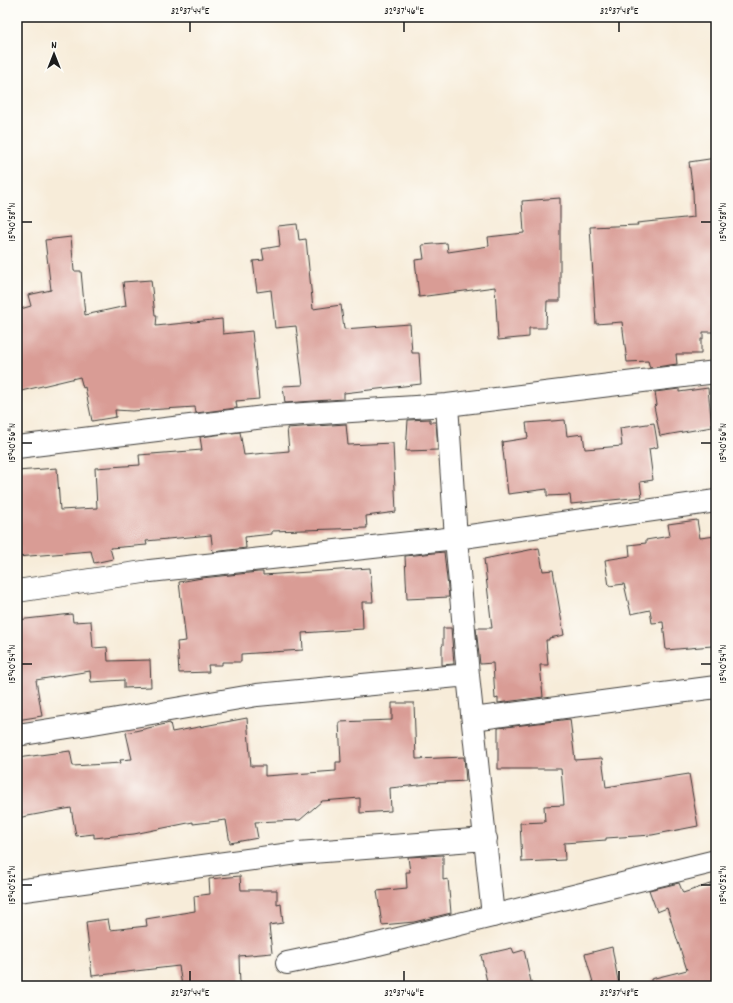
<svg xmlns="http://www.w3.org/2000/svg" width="733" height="1003" viewBox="0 0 733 1003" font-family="Dekko,sans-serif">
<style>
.building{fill:#d99c95}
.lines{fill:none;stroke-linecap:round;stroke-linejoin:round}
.minor-casing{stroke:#3d3b38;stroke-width:24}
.minor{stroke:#fff;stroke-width:22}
.ticks{fill:none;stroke:#1c1c1c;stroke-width:1.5}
.neatline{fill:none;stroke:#1c1c1c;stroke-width:1.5}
.ticks-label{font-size:10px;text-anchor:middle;fill:#1c1c1c}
</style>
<rect width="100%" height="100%" fill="#fdfcf7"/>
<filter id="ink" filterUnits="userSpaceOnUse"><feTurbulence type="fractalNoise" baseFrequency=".025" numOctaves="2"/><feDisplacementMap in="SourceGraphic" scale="8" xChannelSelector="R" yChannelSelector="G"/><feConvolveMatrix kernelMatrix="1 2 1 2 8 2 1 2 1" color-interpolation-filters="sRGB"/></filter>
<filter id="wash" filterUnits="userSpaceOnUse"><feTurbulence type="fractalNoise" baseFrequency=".012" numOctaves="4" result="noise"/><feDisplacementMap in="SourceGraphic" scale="16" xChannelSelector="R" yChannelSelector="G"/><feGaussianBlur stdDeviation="0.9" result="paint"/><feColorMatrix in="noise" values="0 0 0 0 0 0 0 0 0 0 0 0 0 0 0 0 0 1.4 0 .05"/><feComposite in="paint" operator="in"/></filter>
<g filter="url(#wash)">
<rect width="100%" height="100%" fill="#f7ecd9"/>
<g id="blocks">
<path class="building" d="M716 158V300L714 302 715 332H703V339H701V354H676L677 364 650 368 648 361 627 362 622 322 596 324 590 227 638 225 637 223 694 217 693 192 689 162Z
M560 198V301H547L546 328H529V337L498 340 495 287 419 297 415 260 424 259 422 245 447 243 448 252 489 246 488 237 524 233 522 201Z
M297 224 299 240 306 239 313 309 341 305 344 329 410 324 412 353H419L421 384 344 393V399L285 403 283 386 303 385 296 326 275 328 271 290 257 292 253 261 264 260 262 249 280 246 278 226Z
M71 237 74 271H81L85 315 126 306 123 282 151 280 155 315H157L156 326 222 319 223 334 252 331 259 399 236 401 237 408 196 413 195 407 132 411 115 410 116 417 92 421 85 387 83 388 80 377 17 392V310L31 306 28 295 51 290 45 240Z
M708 388 712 427 660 436 654 406 657 405 655 392 679 389V392Z
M430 419V422H436L438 450 406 451 408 420Z
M565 420 567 436 583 434 585 449 622 446 620 428 654 423 658 447 649 449 653 480 640 482 642 497 571 504 570 495 547 496V489L508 494 502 442 528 438 526 423Z
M346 424 348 445 393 443 396 512 366 516 367 528 272 531V534L245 537 246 548 213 552 211 535 146 541 147 545 110 548 113 559 94 563 91 551 17 557V517L20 516 17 471 57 468 60 510 97 508 95 468 140 465 139 455 202 450 200 437 240 432 244 455 289 451 287 428Z
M697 520 700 538 716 536V644H712V646L666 650 663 622 652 623 650 610 631 614 624 584 609 586 605 560 630 556 629 545 646 543V540L670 536 668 524Z
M539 548 543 571 553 570 564 635 549 638V640H546L548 665H540L543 697 498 703V698L495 699 493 663 480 664 476 628H492L484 559Z
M444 552 449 597 407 599 405 556Z
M370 568 373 602H362L363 629 302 633 303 650 241 654V662H222V665H208L209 672 179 673 177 642 186 641 179 582 202 578 258 572H263V575Z
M72 614 73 622 91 621 93 648 107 647 108 661 150 660 151 687 124 688V680L91 682 90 671 36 680 42 716 17 720V620Z
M443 628H451L454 664 442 665V646L443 645Z
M392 703H414L416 759 464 757 466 781 429 783V784L390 788 391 811 360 813V798L322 801 300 820 255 822 258 838 230 843 226 820 193 824V822L134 834 94 838V834L76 836 71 808 17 818V758L70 751 73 766 121 763 120 760 132 759 126 733 170 723 172 732 247 718 251 766H265V776L336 771V762H341L339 722 392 720Z
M570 719 575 760 602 758 606 787 689 774 698 826 652 835 606 838V840L564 843 565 860 522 862 520 823 545 822 544 806 564 805 561 769H498V728Z
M443 855V880L448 879 451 913 414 922 382 925 377 891 407 888 406 872H410L408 857Z
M240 876 241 890H277V905L281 904 283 923 269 925 272 953 239 956 240 986H182L179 966 92 976 86 922 108 919 110 930 147 926 146 919 195 911 194 896 210 894 209 879Z
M716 882V986H651V979L687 970 667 908 657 912 649 890 679 883 683 893Z
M612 947 619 986H594L585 954Z
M512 948 514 953 524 950 532 986H488L481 955Z"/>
</g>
</g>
<g filter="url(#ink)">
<use href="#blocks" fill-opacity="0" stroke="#3d3b38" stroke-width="1"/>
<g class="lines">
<defs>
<path id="minor" d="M447 405 456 538 468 675 493 916
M17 447 272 416 447 405 716 372
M17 591 150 571 456 538 716 501
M473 719 716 687
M17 735 88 724 257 695 468 675
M17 891 298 853 486 839
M287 963 378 944 716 861"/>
</defs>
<use href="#minor" class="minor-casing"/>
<use href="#minor" class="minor"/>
</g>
</g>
<path class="ticks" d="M190 22V32M404 22V32M619 22V32M22 222H32M701 222H711M22 443H32M701 443H711M22 664H32M701 664H711M22 885H32M701 885H711M190 971V981M404 971V981M619 971V981"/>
<rect width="733" height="1003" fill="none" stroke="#fdfcf7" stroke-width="44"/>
<g transform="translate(54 54)" stroke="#fdfcf7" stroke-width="3" paint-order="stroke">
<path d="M0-3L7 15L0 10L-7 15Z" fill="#1c1c1c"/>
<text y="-6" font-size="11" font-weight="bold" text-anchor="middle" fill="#1c1c1c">N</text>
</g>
<rect x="22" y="22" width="689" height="959" class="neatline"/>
<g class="ticks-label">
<text x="190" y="14">32°37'44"E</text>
<text x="404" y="14">32°37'46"E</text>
<text x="619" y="14">32°37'48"E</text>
<text transform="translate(11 222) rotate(-90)" y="4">15°40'58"N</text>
<text transform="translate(722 222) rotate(-90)" y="4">15°40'58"N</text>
<text transform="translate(11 443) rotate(-90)" y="4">15°40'56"N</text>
<text transform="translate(722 443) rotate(-90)" y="4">15°40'56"N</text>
<text transform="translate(11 664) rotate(-90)" y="4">15°40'54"N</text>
<text transform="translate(722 664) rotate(-90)" y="4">15°40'54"N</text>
<text transform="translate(11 885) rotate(-90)" y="4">15°40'52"N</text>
<text transform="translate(722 885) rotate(-90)" y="4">15°40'52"N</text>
<text x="190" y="996">32°37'44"E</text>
<text x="404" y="996">32°37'46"E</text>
<text x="619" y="996">32°37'48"E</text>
</g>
</svg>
